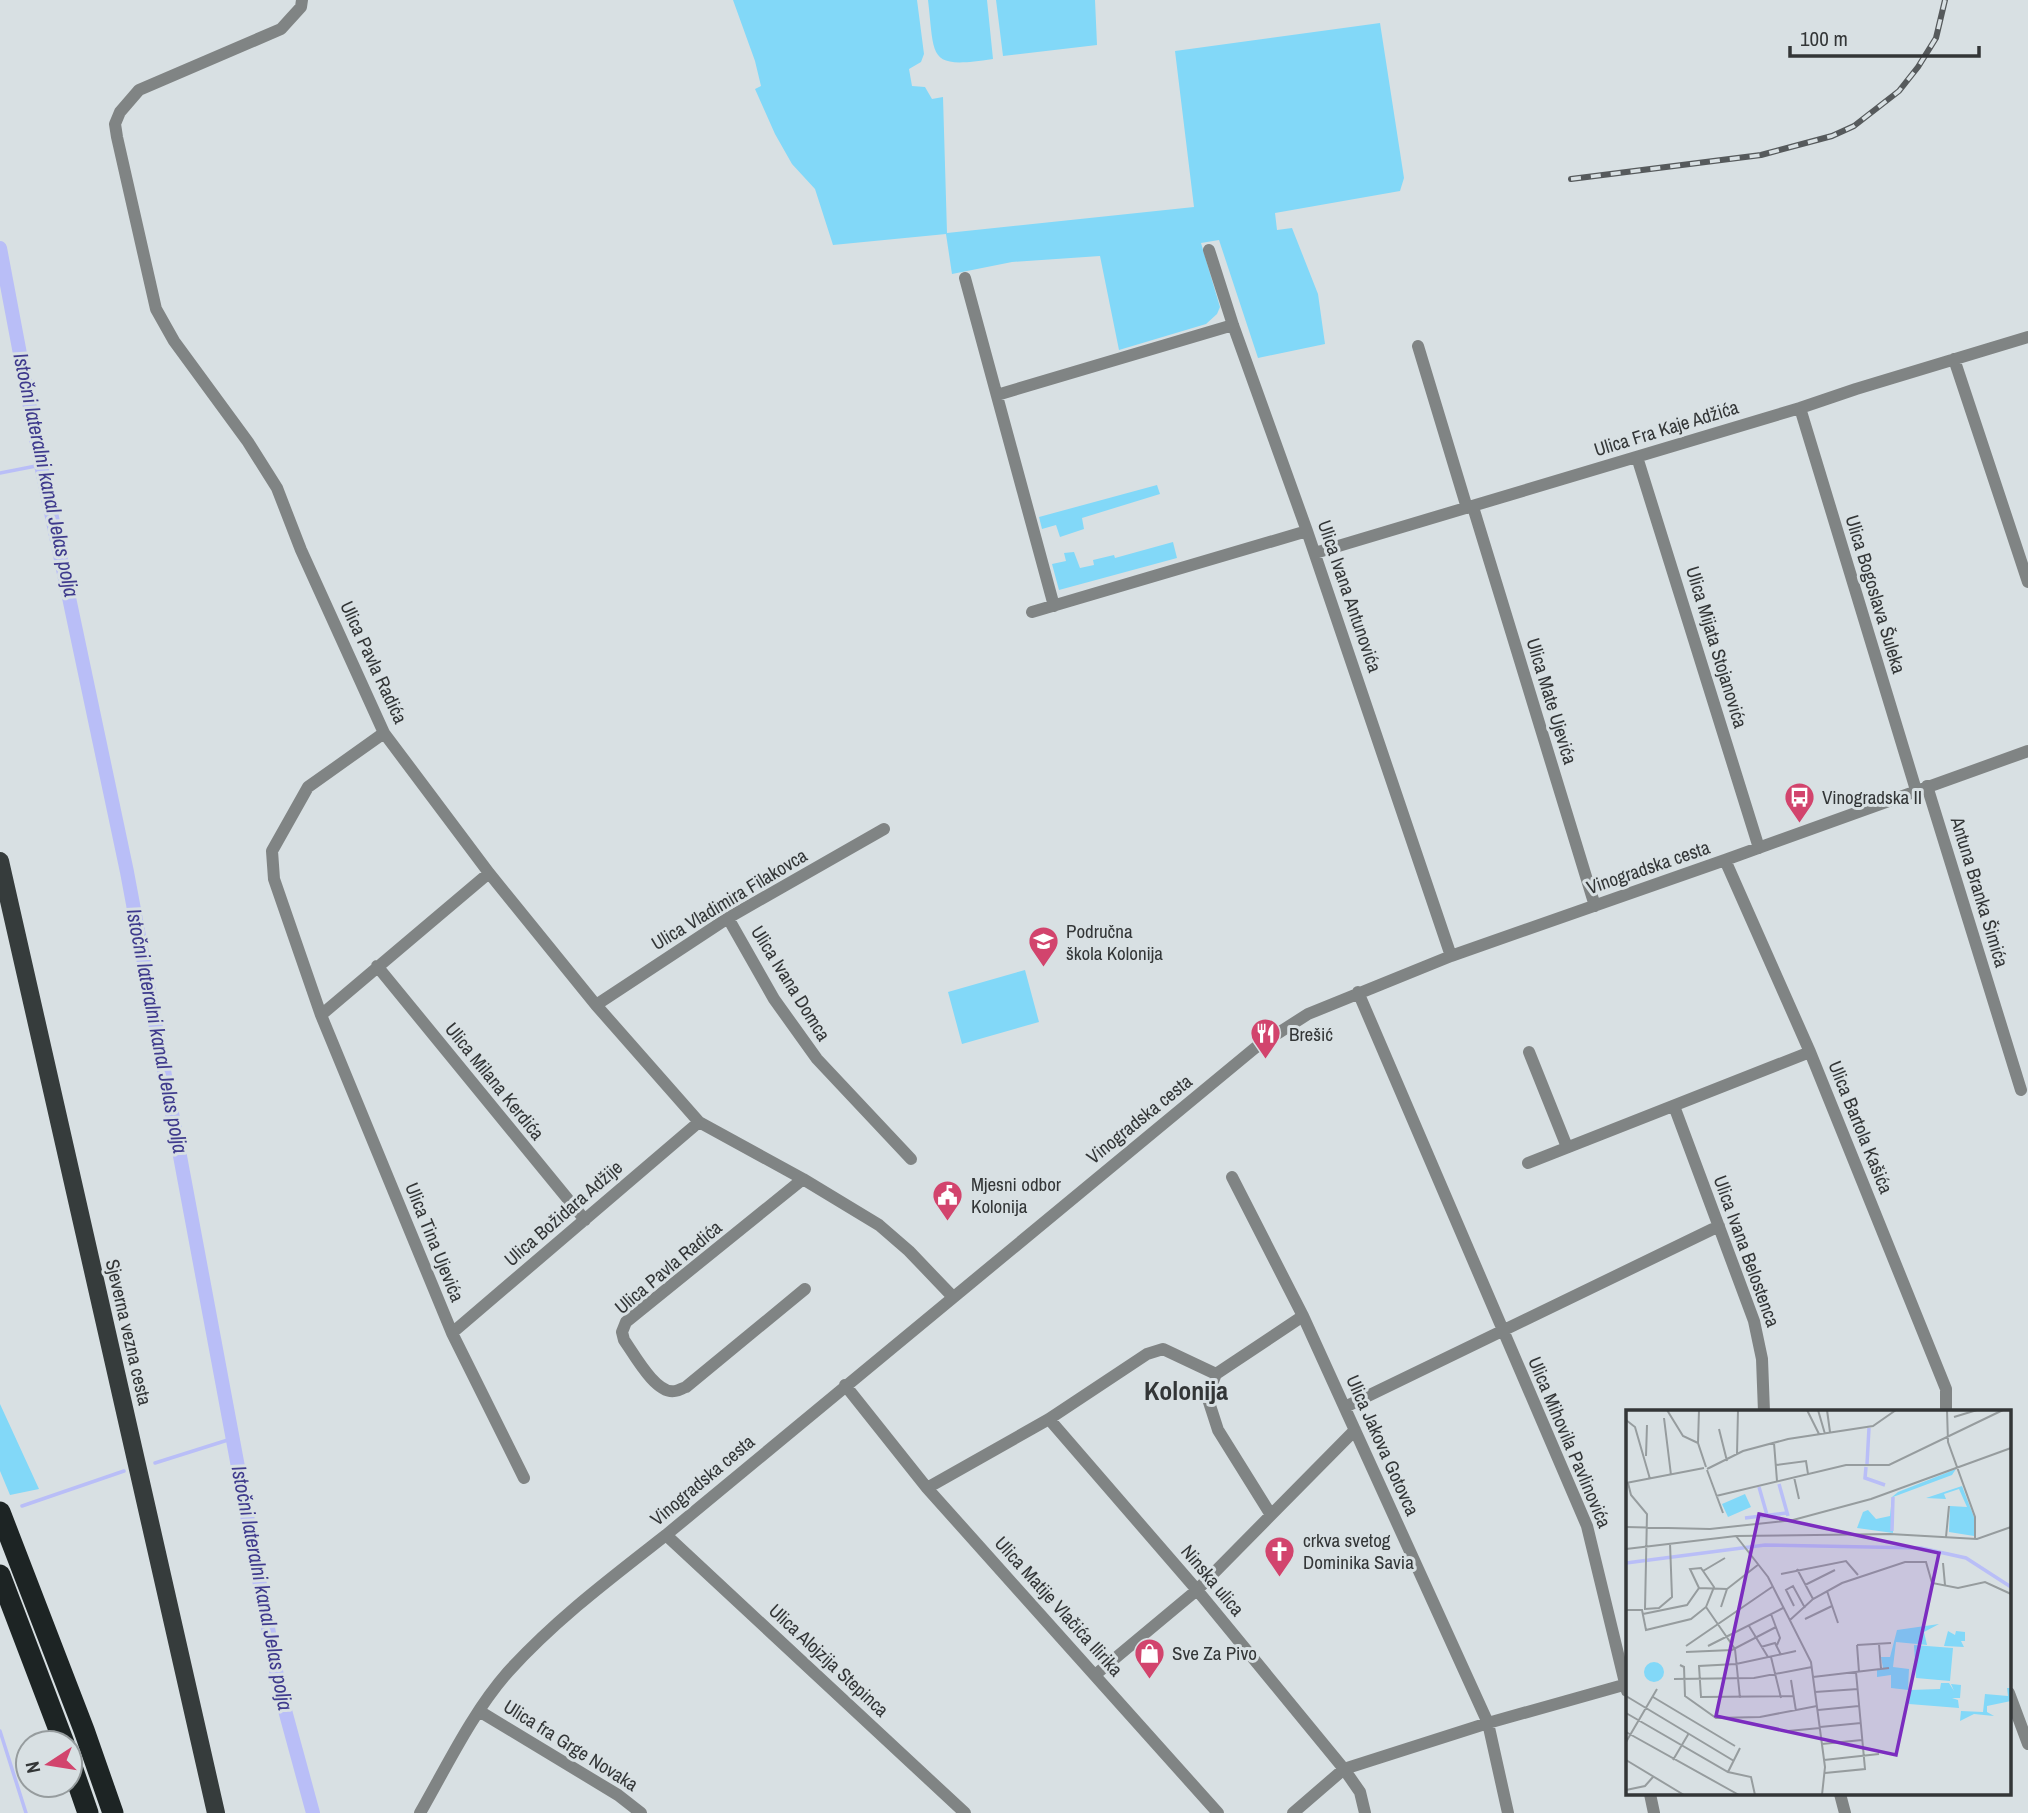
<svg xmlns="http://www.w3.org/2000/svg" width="2028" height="1813" viewBox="0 0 2028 1813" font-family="'Archivo Narrow',sans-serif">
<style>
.green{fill:#82d8f8}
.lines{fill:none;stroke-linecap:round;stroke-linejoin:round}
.stream{stroke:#b9bef7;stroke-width:3.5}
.canal{stroke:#b9bef7;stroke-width:14}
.street{stroke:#808484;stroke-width:12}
.primary{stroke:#363c3c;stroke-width:18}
.highway{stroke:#1d2424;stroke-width:21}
.rail-casing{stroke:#565a5c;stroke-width:6}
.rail{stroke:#d8e0e3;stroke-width:3.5;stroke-dasharray:10;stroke-linecap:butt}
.labels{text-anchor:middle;stroke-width:6;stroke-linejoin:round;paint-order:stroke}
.street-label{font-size:19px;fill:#333637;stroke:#d8e0e3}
.poi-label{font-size:19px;fill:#333637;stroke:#d8e0e3;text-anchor:start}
.water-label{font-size:21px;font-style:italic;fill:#3f3b8d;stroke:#d8e0e3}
.district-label{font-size:26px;font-weight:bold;fill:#333637;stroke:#d8e0e3}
.inset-river{fill:none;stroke:#b9bef7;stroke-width:3.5}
.inset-road{fill:none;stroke:#969c9e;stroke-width:2}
.view{fill:#7b2cbf;fill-opacity:0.15;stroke:#7b2cbf;stroke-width:3.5}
.inset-edge{fill:none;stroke:#333637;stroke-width:3.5}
</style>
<rect width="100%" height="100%" fill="#d8e0e3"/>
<path class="green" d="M733 0H917L924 54 921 62 909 69 912 86 925 87 932 99 943 97 947 233 1194 207 1175 51 1380 23 1404 178 1400 191 1275 213 1277 230 1292 228 1318 294 1325 344 1258 358 1219 240 1201 243 1220 307 1217 314 1206 324 1119 350 1100 256 1012 262 952 274 946 234 833 245 815 189 792 164 775 134 755 89 761 86 755 61Z
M928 0H987L993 59C927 69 935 59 928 0Z
M996 0H1095L1097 45 1003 56Z
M1157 485 1160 494 1082 518 1084 529 1060 537 1056 525 1042 529 1039 517Z
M1173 542 1177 558 1059 590 1052 564 1066 561 1064 553 1074 552 1080 568 1094 565 1093 560 1114 555 1115 558Z
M1025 970 1039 1022 962 1044 948 992Z
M0 1404 39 1489 10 1495 0 1471Z"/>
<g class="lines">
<path class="stream" d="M0 473 41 465
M155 1463 231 1439
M22 1506 124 1471
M0 1731 26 1813"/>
<path class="canal" d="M0 248 41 465 127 872 280 1692 313 1813"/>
<path class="street" d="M302 0 301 7 281 29 139 90 120 112 115 124 117 137 156 309 174 341 248 442 277 488 301 550 384 733 489 873 596 1005 699 1122 803 1179 879 1225 909 1251 953 1297
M1209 250 1233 325 1307 531 1451 956
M965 278 1054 606
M1418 346 1467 508
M1954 359 2028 582
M997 395 1233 325
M1800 408 1916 790
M1637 457 1759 848
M1473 507 1595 906
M1315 553 1800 408 1856 389 2028 337
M1032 612 1307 531
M384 733 308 787 272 851 274 879 321 1015 452 1333 524 1478
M1927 786 2021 1090
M1725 860 1810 1052 1946 1389V1412
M728 918 774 999 817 1059 911 1159
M377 966 585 1220
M1358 992 1587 1526 1627 1691
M596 1005 728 918 884 829
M321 1015 489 873
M1529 1052 1567 1147
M1674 1106 1754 1321 1762 1359 1764 1412
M1528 1163 1810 1052
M1232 1177 1303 1316 1488 1723 1508 1813
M803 1179 626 1322 622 1332 624 1340C634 1354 656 1395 675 1391 679 1391 682 1388 686 1387L805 1289
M452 1333 699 1122
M845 1385 927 1488 1218 1813
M1345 1407 1719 1226
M1049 1419 1197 1590 1344 1769 1360 1792 1365 1813
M927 1488 1049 1419 1147 1354 1163 1349 1216 1374
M1271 1515 1218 1430 1207 1396 1216 1374 1303 1316
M666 1535 965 1813
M1095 1675 1197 1590 1355 1430
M2009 1693 2028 1744
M479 1711 618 1795 641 1813
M1650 1794 1654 1813
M1840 1794 1845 1813
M420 1813C447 1766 472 1713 508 1672 555 1620 611 1578 666 1535L1255 1048 1308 1014 1451 956 1725 860 2028 751
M1293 1813 1344 1769 1488 1723 1627 1684"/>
<path class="primary" d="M0 861 216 1813"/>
<path class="highway" d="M0 1512 84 1730 113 1813
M0 1575 64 1743
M70 1761 88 1813"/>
<defs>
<path id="rail" d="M1571 179 1761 155 1832 136 1854 126 1899 91 1918 67 1936 38 1945 0"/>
</defs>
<use href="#rail" class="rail-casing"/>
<use href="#rail" class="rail"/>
</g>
<defs>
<symbol id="bus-pin" viewBox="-11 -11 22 30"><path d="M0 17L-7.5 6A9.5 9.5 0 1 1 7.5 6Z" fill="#d2446d" stroke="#d8e0e3"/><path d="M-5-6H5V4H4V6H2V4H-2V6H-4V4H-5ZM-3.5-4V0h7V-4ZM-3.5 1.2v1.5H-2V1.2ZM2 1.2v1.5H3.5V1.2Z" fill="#fff"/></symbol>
<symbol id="school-pin" viewBox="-11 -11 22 30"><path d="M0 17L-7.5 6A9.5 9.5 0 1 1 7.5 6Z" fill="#d2446d" stroke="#d8e0e3"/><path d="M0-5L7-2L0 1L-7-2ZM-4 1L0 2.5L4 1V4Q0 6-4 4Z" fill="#fff"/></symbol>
<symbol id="restaurant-pin" viewBox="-11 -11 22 30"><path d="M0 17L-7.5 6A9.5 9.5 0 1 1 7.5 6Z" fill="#d2446d" stroke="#d8e0e3"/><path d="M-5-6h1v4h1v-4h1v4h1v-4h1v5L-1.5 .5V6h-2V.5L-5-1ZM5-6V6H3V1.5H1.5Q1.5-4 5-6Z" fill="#fff"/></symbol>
<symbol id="civic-pin" viewBox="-11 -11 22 30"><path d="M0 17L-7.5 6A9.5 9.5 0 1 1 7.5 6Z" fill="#d2446d" stroke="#d8e0e3"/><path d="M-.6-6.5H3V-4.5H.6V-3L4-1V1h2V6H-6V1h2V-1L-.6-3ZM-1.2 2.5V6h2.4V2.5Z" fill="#fff"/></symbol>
<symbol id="church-pin" viewBox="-11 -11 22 30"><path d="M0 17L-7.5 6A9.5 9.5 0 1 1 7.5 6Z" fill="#d2446d" stroke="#d8e0e3"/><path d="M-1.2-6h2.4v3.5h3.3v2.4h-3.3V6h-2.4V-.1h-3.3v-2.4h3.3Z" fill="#fff"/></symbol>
<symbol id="shop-pin" viewBox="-11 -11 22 30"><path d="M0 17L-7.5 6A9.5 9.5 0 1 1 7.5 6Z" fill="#d2446d" stroke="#d8e0e3"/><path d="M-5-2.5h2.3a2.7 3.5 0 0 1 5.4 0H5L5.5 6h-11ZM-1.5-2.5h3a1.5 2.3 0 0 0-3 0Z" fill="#fff"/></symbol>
</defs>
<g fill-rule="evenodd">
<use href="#bus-pin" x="1782" y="780" width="35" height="47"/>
<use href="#school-pin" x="1026" y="924" width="35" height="47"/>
<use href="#restaurant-pin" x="1248" y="1016" width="35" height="47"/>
<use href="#civic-pin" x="930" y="1178" width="35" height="47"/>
<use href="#church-pin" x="1262" y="1534" width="35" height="47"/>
<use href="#shop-pin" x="1132" y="1636" width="35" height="47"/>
</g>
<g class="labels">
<g class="street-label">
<text transform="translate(1666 428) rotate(-17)" y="7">Ulica Fra Kaje Adžića</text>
<text transform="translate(1876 594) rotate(73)" y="7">Ulica Bogoslava Šuleka</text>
<text transform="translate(1350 596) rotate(71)" y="7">Ulica Ivana Antunovića</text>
<text transform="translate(1717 647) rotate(73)" y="7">Ulica Mijata Stojanovića</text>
<text transform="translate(374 662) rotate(65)" y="7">Ulica Pavla Radića</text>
<text transform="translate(1552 701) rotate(73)" y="7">Ulica Mate Ujevića</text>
<text transform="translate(1648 867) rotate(-19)" y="7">Vinogradska cesta</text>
<text transform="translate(1980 892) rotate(73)" y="7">Antuna Branka Šimića</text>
<text transform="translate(729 899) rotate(-31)" y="7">Ulica Vladimira Filakovca</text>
<text transform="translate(791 983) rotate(58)" y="7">Ulica Ivana Domca</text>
<text transform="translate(495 1081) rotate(51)" y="7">Ulica Milana Kerdića</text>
<text transform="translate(1139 1119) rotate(-39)" y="7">Vinogradska cesta</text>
<text transform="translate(1861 1127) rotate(68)" y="7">Ulica Bartola Kašića</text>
<text transform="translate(563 1213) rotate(-41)" y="7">Ulica Božidara Adžije</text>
<text transform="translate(435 1242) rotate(68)" y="7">Ulica Tina Ujevića</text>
<text transform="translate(1747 1251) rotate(70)" y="7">Ulica Ivana Belostenca</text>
<text transform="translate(668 1267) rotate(-40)" y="7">Ulica Pavla Radića</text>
<text transform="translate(129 1332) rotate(77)" y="7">Sjeverna vezna cesta</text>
<text transform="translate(1570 1442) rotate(67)" y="7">Ulica Mihovila Pavlinovića</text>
<text transform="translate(1383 1445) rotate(66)" y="7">Ulica Jakova Gotovca</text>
<text transform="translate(702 1480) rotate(-40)" y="7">Vinogradska cesta</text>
<text transform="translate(1213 1580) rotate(50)" y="7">Ninska ulica</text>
<text transform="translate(1059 1606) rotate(48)" y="7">Ulica Matije Vlačića Ilirika</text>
<text transform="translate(829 1660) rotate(43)" y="7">Ulica Alojzija Stepinca</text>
<text transform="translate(571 1745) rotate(32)" y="7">Ulica fra Grge Novaka</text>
</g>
<g class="poi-label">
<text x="1822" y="804">Vinogradska II</text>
<text x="1066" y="938">Područna<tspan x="1066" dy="22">škola Kolonija</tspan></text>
<text x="1289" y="1041">Brešić</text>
<text x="971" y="1191">Mjesni odbor<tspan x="971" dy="22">Kolonija</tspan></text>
<text x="1303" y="1547">crkva svetog<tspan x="1303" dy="22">Dominika Savia</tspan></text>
<text x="1172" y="1660">Sve Za Pivo</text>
</g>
<g class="water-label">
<text transform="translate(46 475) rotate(78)" y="7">Istočni lateralni kanal Jelas polja</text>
<text transform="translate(157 1031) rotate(79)" y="7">Istočni lateralni kanal Jelas polja</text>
<text transform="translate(262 1588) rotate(79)" y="7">Istočni lateralni kanal Jelas polja</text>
</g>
<g class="district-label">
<text x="1186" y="1400">Kolonija</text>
</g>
</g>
<g transform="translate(1626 1410)">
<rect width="385" height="385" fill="#d8e0e3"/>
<path d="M330 59 326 65 267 87V123L231 118 237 102 242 100 250 109 264 106 266 87 272 82ZM336 76 348 107V126L323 122 324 96 341 97 333 79 318 84 320 89 300 88ZM119 84 125 97 102 107 96 94ZM313 214 298 222 301 235 270 232 267 257 283 259 282 280 265 278V265L251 267V260L257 258 255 247H264L271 220ZM322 221 329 225 330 221 339 222V231H335L338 237 318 236ZM288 235 327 238 324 271 290 268ZM18 262a10 10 0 1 1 20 0a10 10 0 1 1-20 0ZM315 273H323L328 281 325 274 335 275 334 288H326L332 290 333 298 283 294 284 280 314 279ZM381 278H385V291L361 296V302L368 306 348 304 334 311 335 301 357 302 359 284 382 286Z" fill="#82d8f8"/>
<path class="inset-river" d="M241 54 243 18M240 57 239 68 259 75M153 74 162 106M133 77 141 105M119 108 161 103M266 121 267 87M0 153 139 135 295 138 340 148 385 177"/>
<path class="inset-road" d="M41 0 57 26 72 33M73 0 72 33 80 57M181 0 193 24M192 0 199 24M201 0 204 22M321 0 322 32 349 107V129M328 7 351 0M38 8 45 65M0 10 9 17 24 69M93 19 101 51M148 33 151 71M111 44 112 0M20 46 21 15M150 55 180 51 182 64M81 59 117 41 162 29 247 16 270 0M81 60 97 103M168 67 173 89M0 73 78 58M2 73 5 85 21 104 19 199 33 198 46 187 44 133M90 86 220 55H263L377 0M0 117 84 119 167 110 245 89 385 38M110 126 142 167 185 252 199 357 196 385M320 127 323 96M0 139 110 126 264 124 351 129 385 117M317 153 319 175M171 159 187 189M77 161 99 148M155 164 220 151 232 165M179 175 209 160M201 181 212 213M168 196 160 180 167 176 179 198M80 197 109 239 114 288M95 197 101 179 133 154M0 200H16L20 220 65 209 80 197 88 177 75 158 64 159 73 178M17 204 61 195 73 178 101 179M145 204 154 228 151 235M179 209 206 196M164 210 187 189 216 173 279 152H300L306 173 332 178 359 172 385 184M123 216 142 247M253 234 255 259M231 235 265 233M231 235 233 262M60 236 146 177M82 236 157 198M135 237 149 233 155 245M60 242 106 240 150 217M145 247 155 288M54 255 58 257 59 286 90 308 134 307 191 296M187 267 263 258M48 269 128 268 186 257M165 270 170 301M189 282 232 279M0 286 108 351M168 286 75 287 73 256 110 254 170 241M27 287 109 336M192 300 233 296M0 303 102 362 125 367 129 385M194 317 235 313M162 321 194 318M0 322 113 385M0 332 31 279M196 334 236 330M0 350 58 385M47 350 63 323M198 350 253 344M102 362 114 338M199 363 239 359 230 262M0 380 19 376 27 367"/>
<path class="view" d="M133 104 313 143 270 345 90 306Z"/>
<rect width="385" height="385" class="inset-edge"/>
</g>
<g transform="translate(49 1764) rotate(258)"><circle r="33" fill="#d8e0e3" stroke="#969c9e" stroke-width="2"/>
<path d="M0-5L12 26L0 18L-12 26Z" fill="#d2446d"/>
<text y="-10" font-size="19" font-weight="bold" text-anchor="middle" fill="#333637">N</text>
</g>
<path d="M1790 46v10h189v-10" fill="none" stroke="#333637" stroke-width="3.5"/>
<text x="1800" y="46" font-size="21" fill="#333637" stroke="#d8e0e3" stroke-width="5" paint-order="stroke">100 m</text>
</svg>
